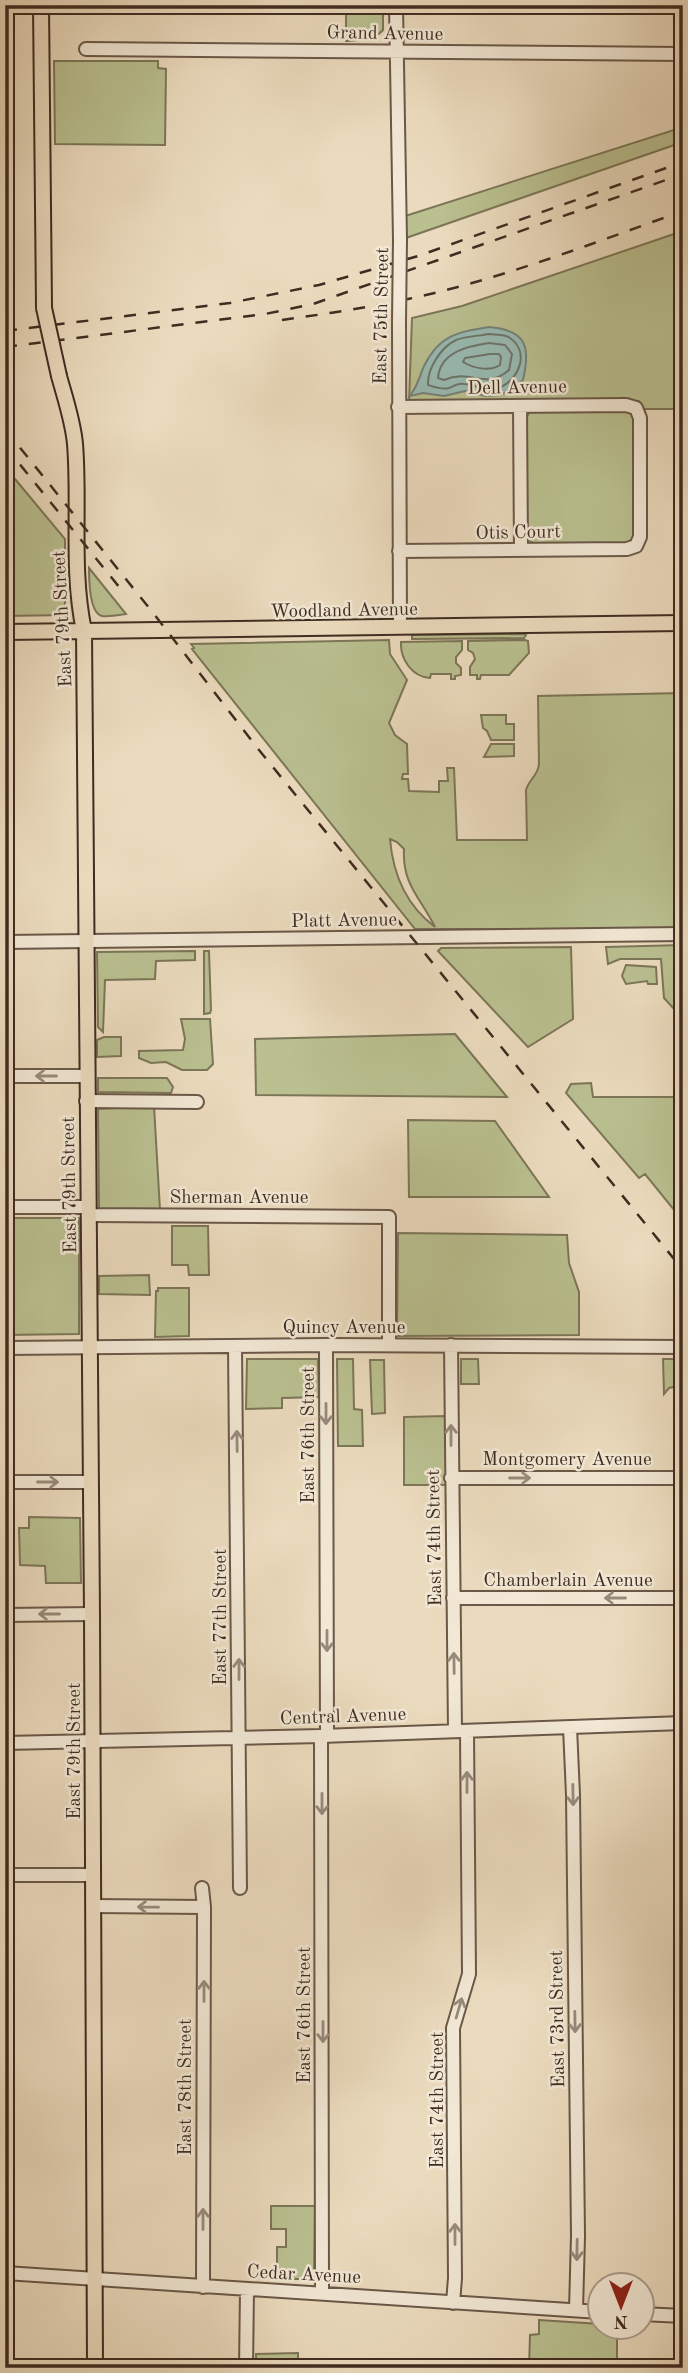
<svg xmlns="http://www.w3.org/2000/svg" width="688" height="2373" viewBox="0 0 688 2373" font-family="'Old Standard TT',serif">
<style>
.green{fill:#bac090;stroke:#7c7658;stroke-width:2;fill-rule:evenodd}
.water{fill:#98bbb3;stroke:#748279;stroke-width:2}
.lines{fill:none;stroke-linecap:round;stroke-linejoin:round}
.shore{stroke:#6c746a;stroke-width:2}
.minor-casing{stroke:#6a5848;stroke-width:16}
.major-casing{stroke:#3f2c21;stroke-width:18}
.minor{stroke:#f2e8d5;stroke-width:12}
.major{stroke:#ebdbbe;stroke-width:14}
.rail{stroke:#3f2c21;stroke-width:2.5;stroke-dasharray:12 12;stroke-linecap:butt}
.minor-bridge-casing{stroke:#6a5848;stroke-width:16;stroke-linecap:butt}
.major-bridge-casing{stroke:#3f2c21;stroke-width:18;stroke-linecap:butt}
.minor-bridge{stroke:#f2e8d5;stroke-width:12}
.major-bridge{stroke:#ebdbbe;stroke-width:14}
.oneway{stroke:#988a7b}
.labels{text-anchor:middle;stroke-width:5;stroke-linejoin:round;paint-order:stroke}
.street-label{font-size:19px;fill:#3f2c21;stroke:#f2e8d5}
</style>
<rect width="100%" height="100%" fill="#ebdbbe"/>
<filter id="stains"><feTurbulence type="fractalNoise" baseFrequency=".00286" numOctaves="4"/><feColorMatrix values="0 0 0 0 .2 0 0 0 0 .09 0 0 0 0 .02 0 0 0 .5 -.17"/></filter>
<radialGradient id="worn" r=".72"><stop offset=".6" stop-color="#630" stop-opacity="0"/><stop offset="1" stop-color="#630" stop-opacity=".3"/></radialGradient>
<path class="green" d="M346 5H383V30C374 40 359 40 346 41Z
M54 61H158V68L166 69 165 145 55 144Z
M683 127V142L400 240 399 218Z
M683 231V409H644L639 401 409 402 412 318 462 306Z
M532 409 629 410 633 414 635 533 630 542 625 545H535L526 537V418Z
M5 467 65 539V615L5 616Z
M89 568 126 614C119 615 109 617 102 616 89 613 89 579 89 568Z
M523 634 526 635 524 638 412 639V635Z
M389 640 390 654 407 680 389 723 395 735 407 744 408 774H403L402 779H408L409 791 439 792V781H448L447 768H454L457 840H527L526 790C529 779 538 776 539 764L538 696 683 693V929H415L192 649 194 648 191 644ZM390 839 397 842 404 849C402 885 421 898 435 927 407 906 393 875 390 839Z
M525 640 528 641 529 653 509 675H481L480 679H477V675H470V667L475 659 473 653 468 650V641Z
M462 641V650L456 657V663L461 668V675L455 676V679H451V674H431L430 678C412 677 400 659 401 642Z
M481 715H506V724H514V740H491L487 731 483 728Z
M491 744H514V756L484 757Z
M683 945V1008L674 1009 664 998 661 959H620L608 964 606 947Z
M571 947 573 1019 528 1047 438 951 441 948Z
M195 951V960L156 961 155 979 105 980 103 1032 98 1027 97 952Z
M204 951H209L211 1010 210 1013 204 1014Z
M626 965 656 967 657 984H648L647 981 626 984 622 976Z
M181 1019H210L213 1064 207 1070H182L166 1062 151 1063 139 1058V1051L183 1050 185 1039Z
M455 1034 507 1097 256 1095 255 1039Z
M104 1037H121V1056L97 1057V1040Z
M98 1078H167L173 1087 171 1093 98 1092Z
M591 1083 593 1097H677L680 1148H683V1221L645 1174 639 1178 566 1093 571 1084Z
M154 1106 160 1210 99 1209 98 1109Z
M408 1120 495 1121 549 1197H409Z
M8 1218H79V1334L5 1335V1280H10Z
M172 1226H208L209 1275H189L188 1265H172Z
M398 1233 567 1235 569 1263 579 1292V1335L397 1336Z
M149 1275 150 1295 99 1294V1276Z
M158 1288H189V1336L155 1337 156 1291H158Z
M247 1359H318L319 1397 282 1398V1408L246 1409Z
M337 1359H353L354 1409 362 1410 363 1446H338Z
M461 1359H478L479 1384H461Z
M663 1359H683V1385L669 1388 664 1394Z
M370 1360H384L385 1413 372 1414Z
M446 1416V1485H404V1417Z
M29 1517 80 1518 81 1583H46L45 1566 20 1565 19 1528H29Z
M271 2206H315L314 2279H277V2247H286V2229H271Z
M539 2320 600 2324V2328H623V2338L617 2339V2368H529L530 2335 539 2334Z
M298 2353V2368H256V2354Z"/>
<path class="water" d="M489 327C526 330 531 346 523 380L501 395 486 396 465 391 444 396 423 393 410 396C420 382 418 379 424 366 439 335 458 332 489 327Z"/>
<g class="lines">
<path class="shore" d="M489 334C496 335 505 334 510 338 530 352 519 379 501 387 488 393 477 385 464 384 457 383 455 386 449 388 442 390 434 387 428 385 427 369 441 347 456 340 466 336 479 336 489 334Z
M489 343 505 345 512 354 509 370C485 391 472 368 444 380L438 378C440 352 468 346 489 343Z
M490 354H499L501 357 500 365C489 372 473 368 463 362L465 358Z"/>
<defs>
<path id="minor" d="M396 5 400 240
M86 49 683 54
M399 322 400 627
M520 406 521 549
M398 407 626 405 636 408 640 418V537L636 546 627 549 399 551
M5 942 683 934
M5 1076H87
M86 1101 197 1102
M5 1207H88
M88 1215 389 1217V1345
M326 1345 327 1736
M451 1345 455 1731
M235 1346 240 1888
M5 1348 326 1345 683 1347
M451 1478H683
M5 1482H90
M453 1598H683
M5 1615 92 1614
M570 1727 573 1795 578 2236 576 2310
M321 1736 322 2293
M5 1743 321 1736 683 1723
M5 1875H93
M202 1888 204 1907 203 2287
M93 1906 204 1907
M5 2273 600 2312
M453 2303 455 2278 453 2028 469 1974 467 1731
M642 2314 683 2316
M246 2368 247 2289"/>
<path id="major" d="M41 5 44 308
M59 376C65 398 73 421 75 444 80 506 71 569 84 631L92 1614 95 2368
M5 632 683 623"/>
</defs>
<use href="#minor" class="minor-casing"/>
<use href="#major" class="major-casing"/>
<use href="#minor" class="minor"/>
<use href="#major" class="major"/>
<path class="rail" d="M282 320C324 314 367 308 408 299 502 279 593 243 683 211
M5 331 230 303 319 285 418 256 683 162
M5 347 265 314 313 304 683 174
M5 429 154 614 259 750 683 1270
M5 446 124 593"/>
<defs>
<path id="minor-bridge" d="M399 322 400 240"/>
<path id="major-bridge" d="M44 308 59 376"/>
</defs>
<use href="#minor-bridge" class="minor-bridge-casing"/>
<use href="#major-bridge" class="major-bridge-casing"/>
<use href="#minor-bridge" class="minor-bridge"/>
<use href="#major-bridge" class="major-bridge"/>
</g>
<defs><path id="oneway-shaft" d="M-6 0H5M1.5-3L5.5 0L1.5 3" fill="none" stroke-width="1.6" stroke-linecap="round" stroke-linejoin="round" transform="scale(1.75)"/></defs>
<g class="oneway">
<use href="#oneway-shaft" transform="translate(46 1076) rotate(180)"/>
<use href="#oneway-shaft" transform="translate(326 1414) rotate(90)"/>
<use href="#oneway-shaft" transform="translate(451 1435) rotate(-90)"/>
<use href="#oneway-shaft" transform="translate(237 1441) rotate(-91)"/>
<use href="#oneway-shaft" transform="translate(520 1478)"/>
<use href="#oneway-shaft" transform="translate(48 1482)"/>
<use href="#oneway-shaft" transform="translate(615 1598) rotate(180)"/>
<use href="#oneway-shaft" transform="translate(49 1614) rotate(180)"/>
<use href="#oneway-shaft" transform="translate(327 1641) rotate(90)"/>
<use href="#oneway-shaft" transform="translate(454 1663) rotate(-91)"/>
<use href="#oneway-shaft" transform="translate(239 1669) rotate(-90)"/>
<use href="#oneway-shaft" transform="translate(467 1782) rotate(-90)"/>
<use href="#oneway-shaft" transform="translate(573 1795) rotate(89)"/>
<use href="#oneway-shaft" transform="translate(322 1804) rotate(90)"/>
<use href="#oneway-shaft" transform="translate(148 1907) rotate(-179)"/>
<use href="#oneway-shaft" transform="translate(204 1991) rotate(-90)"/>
<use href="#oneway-shaft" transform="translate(459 2008) rotate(-74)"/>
<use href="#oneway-shaft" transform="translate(575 2022) rotate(89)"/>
<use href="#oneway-shaft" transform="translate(323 2032) rotate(90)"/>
<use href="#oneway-shaft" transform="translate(203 2219) rotate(-90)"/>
<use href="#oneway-shaft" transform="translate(455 2234) rotate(-90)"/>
<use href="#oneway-shaft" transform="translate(577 2250) rotate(91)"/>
</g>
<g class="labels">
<g class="street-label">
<text transform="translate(385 32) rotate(1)" y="7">Grand Avenue</text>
<text transform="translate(380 316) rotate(-89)" y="7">East 75th Street</text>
<text transform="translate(517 386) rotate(-1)" y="7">Dell Avenue</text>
<text transform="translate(518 531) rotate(-1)" y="7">Otis Court</text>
<text transform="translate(344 609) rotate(-1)" y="7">Woodland Avenue</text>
<text transform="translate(61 619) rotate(-93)" y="7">East 79th Street</text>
<text transform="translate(344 919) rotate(-1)" y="7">Platt Avenue</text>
<text transform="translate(68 1185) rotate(-91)" y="7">East 79th Street</text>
<text x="239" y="1203">Sherman Avenue</text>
<text x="344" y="1333">Quincy Avenue</text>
<text transform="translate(307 1435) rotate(-90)" y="7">East 76th Street</text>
<text x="567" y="1465">Montgomery Avenue</text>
<text transform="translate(433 1538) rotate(-91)" y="7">East 74th Street</text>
<text x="568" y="1586">Chamberlain Avenue</text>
<text transform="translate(219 1617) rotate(-90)" y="7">East 77th Street</text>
<text transform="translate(343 1715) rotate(-2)" y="7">Central Avenue</text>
<text transform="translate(73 1751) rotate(-90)" y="7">East 79th Street</text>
<text transform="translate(303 2015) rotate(-90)" y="7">East 76th Street</text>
<text transform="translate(556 2019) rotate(-91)" y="7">East 73rd Street</text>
<text transform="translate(184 2087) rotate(-90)" y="7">East 78th Street</text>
<text transform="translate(436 2100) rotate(-90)" y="7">East 74th Street</text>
<text transform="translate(304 2273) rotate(3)" y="7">Cedar Avenue</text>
</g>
</g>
<rect width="688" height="2373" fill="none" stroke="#ebdbbe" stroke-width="28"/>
<rect x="7" y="7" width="674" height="2359" fill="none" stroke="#3f2c21" stroke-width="3.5"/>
<rect x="14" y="14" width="660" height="2345" fill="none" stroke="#3f2c21" stroke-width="2"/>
<g transform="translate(621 2306) rotate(180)"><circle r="33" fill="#f2e8d5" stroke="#aa9d8d" stroke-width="2"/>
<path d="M0-5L12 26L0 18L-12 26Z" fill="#8f2418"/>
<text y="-10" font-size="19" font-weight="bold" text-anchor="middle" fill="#3f2c21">N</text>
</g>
<rect width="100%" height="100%" filter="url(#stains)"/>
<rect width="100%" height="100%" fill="url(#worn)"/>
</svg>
